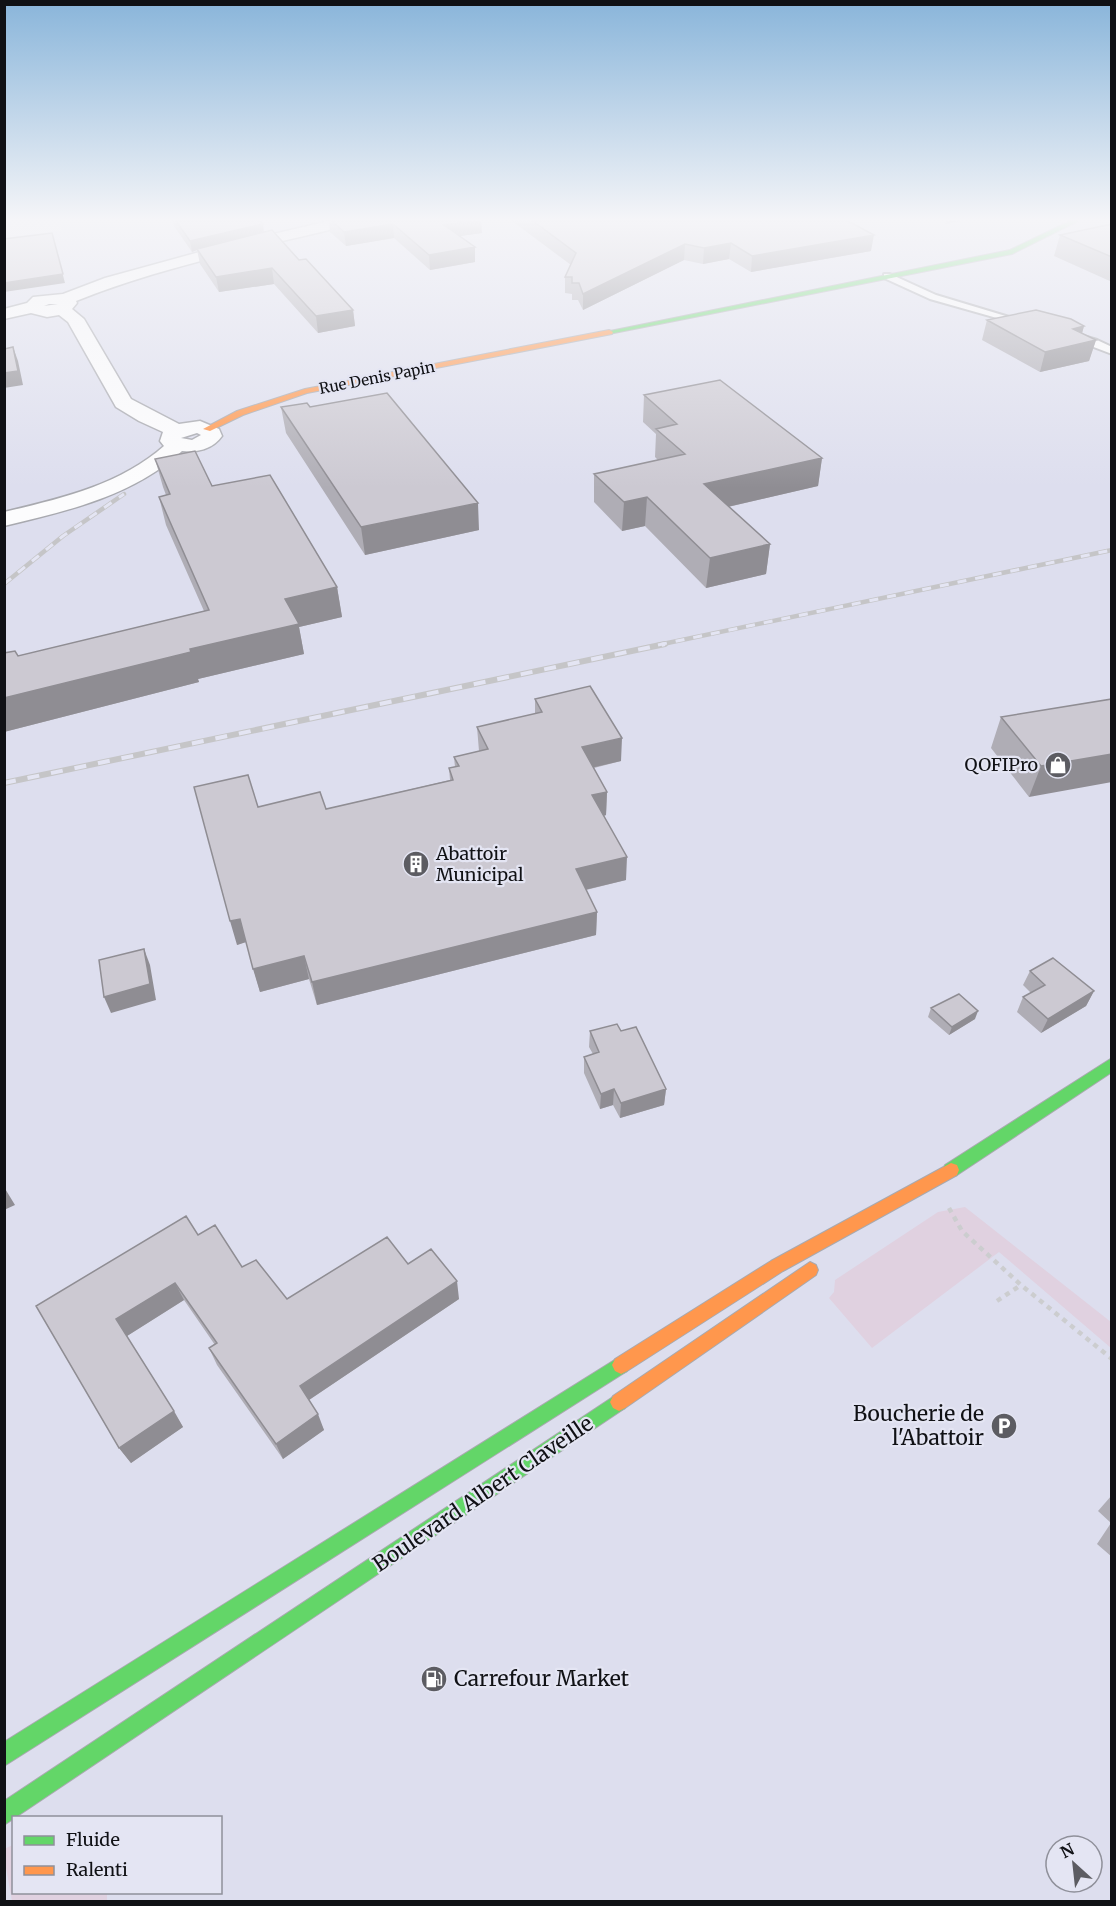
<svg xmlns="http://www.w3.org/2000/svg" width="1116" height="1906" viewBox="0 0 1116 1906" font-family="Merriweather,serif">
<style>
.built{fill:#dddeee;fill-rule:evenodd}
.green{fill:#e0d1e0}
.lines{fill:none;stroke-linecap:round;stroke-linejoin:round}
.lane-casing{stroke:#a8a9af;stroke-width:4}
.street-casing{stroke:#a8a9af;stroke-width:3}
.fast-casing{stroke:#a8a9af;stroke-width:2}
.slow-casing{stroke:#a8a9af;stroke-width:2}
.path{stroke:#cccdcf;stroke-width:4.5;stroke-dasharray:5 5;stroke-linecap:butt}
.lane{fill:#fcfcfd;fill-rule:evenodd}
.street{fill:#fcfcfd;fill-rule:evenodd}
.fast{fill:#63d668;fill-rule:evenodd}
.slow{fill:#ff974d;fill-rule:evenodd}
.rail-far1-casing{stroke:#c5c5c7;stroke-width:4.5}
.rail-casing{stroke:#c5c5c7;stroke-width:6}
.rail-far1{stroke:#e4e5f3;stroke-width:3;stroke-dasharray:9;stroke-linecap:butt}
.rail{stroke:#e4e5f3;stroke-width:4;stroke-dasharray:12;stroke-linecap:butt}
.wall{fill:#afadb5}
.shaded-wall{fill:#8f8d93}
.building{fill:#ccc9d2;stroke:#8f8d93;stroke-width:1.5}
.labels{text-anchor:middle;stroke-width:4.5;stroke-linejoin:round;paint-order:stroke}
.far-street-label{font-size:15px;fill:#101115;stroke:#e4e5f3}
.poi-label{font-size:18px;fill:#101115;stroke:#e4e5f3;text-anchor:end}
.near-poi-label{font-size:21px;fill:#101115;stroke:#e4e5f3;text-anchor:end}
.near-street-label{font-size:21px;fill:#101115;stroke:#e4e5f3}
</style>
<rect width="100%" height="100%" fill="#e8e8f0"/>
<path class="built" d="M60 221H1111V1901H5L4 238 62 230ZM14 1818H220V1892H14ZM1056 1846H1092V1882H1056Z"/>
<path class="green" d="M965 1207 1111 1322V1348L999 1252 872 1348 829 1298 834 1292 835 1280 938 1212Z
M13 1845 14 1892 107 1893V1901H12L5 1862 4 1849Z"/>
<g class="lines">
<defs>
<path id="lane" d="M884 274H890L936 295 1029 323 1025 326 930 299 884 278Z
M1073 333 1097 340 1112 347V354L1070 338V334Z"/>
<path id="street" d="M329 221H356L354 224C261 247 166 265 76 301L77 303 72 309 84 319 131 399 179 424 200 421 219 429 222 436C213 449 197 453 182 451 133 496 67 511 4 526V512C60 499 120 485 164 446L160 441 163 432 139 421 116 407 68 322 59 315 47 317 31 313 4 319V309L27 303 33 297 63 294 105 278 214 248ZM49 304H58L44 306ZM197 433 201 435 192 440 181 438Z"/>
<path id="fast" d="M1070 221H1078L1012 254 609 334 605 332 1010 250Z
M1112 1058V1072L957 1175 951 1177 945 1175 943 1170 945 1165Z
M621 1356 627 1359 630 1365 627 1371 4 1766V1742Z
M619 1393 625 1396 628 1402 625 1408 4 1825V1801Z"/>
<path id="slow" d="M609 330 613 332 612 334 307 393 243 415 210 431 203 429 237 411 305 389Z
M951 1163 957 1165 959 1170 957 1175 783 1271 627 1371 621 1374 615 1371 612 1365 615 1359 771 1261Z
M810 1262 816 1265 818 1270 816 1275 625 1408 619 1411 613 1408 610 1402 613 1396Z"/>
</defs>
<use href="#lane" class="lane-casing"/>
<use href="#street" class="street-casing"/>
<use href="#fast" class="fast-casing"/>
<use href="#slow" class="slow-casing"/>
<path class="path" d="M949 1208 962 1231 1021 1285 1112 1359
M997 1301 1021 1285"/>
<use href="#lane" class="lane"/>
<use href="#street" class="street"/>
<use href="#fast" class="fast"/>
<use href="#slow" class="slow"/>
<defs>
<path id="rail-far1" d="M4 584 63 536 124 494
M658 645 1112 550"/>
<path id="rail" d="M4 783 665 644"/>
</defs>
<use href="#rail-far1" class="rail-far1-casing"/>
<use href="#rail" class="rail-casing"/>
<use href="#rail-far1" class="rail-far1"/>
<use href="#rail" class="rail"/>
</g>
<path class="wall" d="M173 221H260L264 232 299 260 353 310 355 326 318 333 274 284 219 292 200 264 197 250 192 252 174 226Z
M329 221H481L482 233 460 236 475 247V262L430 270 394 238 346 246 330 232Z
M512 221H848L871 251 751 272 729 259 703 264 684 260 583 310 578 300H572V294L565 293V277L571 265Z
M1112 224V282L1054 256 1060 235Z
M987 320 1084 326 1082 333 1096 340 1089 361 1040 372 982 340Z
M644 395 822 458 818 486 728 507 770 544 766 574 706 588 645 526 622 531 594 502V474L658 460 655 457 656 434 643 422Z
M281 407H310L479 530 365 555 286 433Z
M155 459 212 486 337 587 342 617 299 627 304 654 198 679 199 682 4 732V653L18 656 204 611 166 525 159 497 166 495 163 487Z
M535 699 621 761 594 768 607 792 606 815 604 816 626 880 586 890 597 912 596 935 317 1005 309 979 260 992 246 942 237 945 258 807 326 809 450 780 449 768 455 767 454 757 479 751 477 727 535 714Z
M1112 699 1029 797 991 748 1001 717Z
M1030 971 1094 991 1086 1006 1041 1033 1017 1012 1023 997 1031 993 1023 985Z
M931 1008 975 1019 949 1035 928 1017Z
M590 1031H621L666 1089 664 1105 620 1118 613 1105 600 1109 584 1073V1057L593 1054 589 1047Z
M198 1235 287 1299 408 1264 459 1299 309 1400 324 1430 283 1459 217 1365 209 1348 215 1345 184 1300 127 1336 183 1427 131 1463 119 1448 36 1306Z
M1112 1495V1557L1097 1544 1111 1523 1098 1511Z"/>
<path class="shaded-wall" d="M469 221H481L482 233 445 238 444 225Z
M946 221H961L945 224Z
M263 224 264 234 197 249V250L192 252 190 241Z
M393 224 394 238 346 246 344 232Z
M52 233 65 283 4 292V283Z
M874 235 871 251 751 272 752 256Z
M731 243 729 259 703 264 704 248Z
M685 244 684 260 583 310V294Z
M475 247V262L430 270 429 255Z
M272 268 274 284 219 292 216 277Z
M353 310 355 326 318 333 316 316Z
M1084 326 1079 344 1096 340 1089 361 1040 372 1045 352 1073 329Z
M13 347 18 361 23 385 4 388V373Z
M822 458 818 486 701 513 704 484Z
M647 497 645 526 622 531 624 502Z
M478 503 479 530 365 555 361 527Z
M770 544 766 574 706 588 710 558Z
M337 587 342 617 299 627 304 654 198 679 199 682 4 732V698L190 649 285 599Z
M622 738 621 761 582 770V747Z
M1112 754V782L1029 797 1041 766Z
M607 792 606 815 592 819V795Z
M627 857 626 880 576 892V869Z
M597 912 596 935 317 1005 312 982Z
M240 919 246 942 237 945 230 921Z
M144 949 150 965 156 1000 111 1013 104 997Z
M304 956 309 979 260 992 253 969Z
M1094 991 1086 1006 1041 1033 1048 1019Z
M978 1011 975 1019 949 1035 952 1027Z
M614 1089 613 1105 600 1109 601 1094Z
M666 1089 664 1105 620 1118 621 1103Z
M4 1187 15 1205 4 1210Z
M457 1281 459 1299 306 1402 300 1386Z
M175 1283 184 1300 127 1336 116 1319Z
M174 1411 183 1427 131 1463 119 1448Z
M318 1414 324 1430 283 1459 276 1444Z"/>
<path class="building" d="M176 221H260L263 224 190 241Z
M332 221H469L444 225 475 247 429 255 393 224 344 232Z
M533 221H848L874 235 752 256 731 243 704 248 685 244 583 294 579 283H572V277H565L576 253Z
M1112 224V257L1060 235Z
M272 230 299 260 306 259 353 310 316 316 272 268 216 277 197 249Z
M52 233 63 274 4 283V239Z
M1036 310 1071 319 1084 326 1073 329 1096 340 1045 352 987 320Z
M13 347 18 371 4 373V349Z
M720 380 822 458 704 484 770 544 710 558 647 497 624 502 594 474 685 454 656 429 677 424 644 395Z
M387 393 478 503 361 527 281 407 307 403 310 407Z
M195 451 212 486 270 475 337 587 285 599 299 624 190 649 191 652 4 698V653L15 651 18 656 209 610 159 497 170 494 155 459Z
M590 686 622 738 582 747 607 792 592 795 627 857 576 869 597 912 312 982 304 956 253 969 240 919 230 921 194 787 248 775 258 807 320 792 326 809 453 780 449 768 459 766 454 757 488 749 477 727 542 712 535 699Z
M1112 699V754L1041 766 1001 717Z
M144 949 150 984 104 997 99 960Z
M1053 958 1094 991 1048 1019 1023 997 1045 985 1030 971Z
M959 994 978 1011 952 1027 931 1008Z
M617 1024 621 1031 636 1027 666 1089 621 1103 614 1089 601 1094 584 1057 599 1052 590 1031Z
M186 1216 198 1235 215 1225 242 1267 256 1260 287 1299 387 1237 408 1264 431 1249 457 1281 300 1386 318 1414 276 1444 209 1348 217 1343 175 1283 116 1319 174 1411 119 1448 36 1306Z"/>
<linearGradient id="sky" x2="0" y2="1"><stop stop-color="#89b5da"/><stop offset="0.45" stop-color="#f5f5f8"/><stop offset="1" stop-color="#f5f5f8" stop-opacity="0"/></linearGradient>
<rect width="1116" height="488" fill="url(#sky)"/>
<defs>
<symbol id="shop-disc" viewBox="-11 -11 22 22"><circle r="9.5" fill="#5c5c62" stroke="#e4e5f3"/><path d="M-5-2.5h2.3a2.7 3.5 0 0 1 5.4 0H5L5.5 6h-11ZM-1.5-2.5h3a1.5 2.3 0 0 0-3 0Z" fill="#fff"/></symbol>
<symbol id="building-disc" viewBox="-11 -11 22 22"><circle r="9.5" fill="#5c5c62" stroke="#e4e5f3"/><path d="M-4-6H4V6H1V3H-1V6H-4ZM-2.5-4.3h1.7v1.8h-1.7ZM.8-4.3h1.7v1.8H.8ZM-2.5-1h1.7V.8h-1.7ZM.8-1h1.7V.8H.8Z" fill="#fff"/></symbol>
<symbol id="parking-disc" viewBox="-11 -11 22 22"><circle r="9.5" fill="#5c5c62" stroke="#e4e5f3"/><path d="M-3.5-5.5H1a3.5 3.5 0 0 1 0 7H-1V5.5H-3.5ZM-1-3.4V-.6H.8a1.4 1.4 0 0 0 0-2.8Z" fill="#fff"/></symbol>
<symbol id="fuel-disc" viewBox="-11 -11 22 22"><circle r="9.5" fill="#5c5c62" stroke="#e4e5f3"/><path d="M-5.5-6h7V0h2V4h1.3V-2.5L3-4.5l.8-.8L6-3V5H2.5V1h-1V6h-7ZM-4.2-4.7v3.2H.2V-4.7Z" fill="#fff"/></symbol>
</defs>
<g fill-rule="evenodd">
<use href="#shop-disc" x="1043" y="750" width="30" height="30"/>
<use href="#building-disc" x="401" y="849" width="30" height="30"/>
<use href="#parking-disc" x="989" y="1411" width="30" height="30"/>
<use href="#fuel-disc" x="419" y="1664" width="30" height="30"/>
</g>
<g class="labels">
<g class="far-street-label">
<text transform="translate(377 378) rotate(-11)" y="5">Rue Denis Papin</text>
</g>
<g class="poi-label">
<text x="1038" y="771">QOFIPro</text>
<text x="436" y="860" text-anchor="start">Abattoir<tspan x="436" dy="21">Municipal</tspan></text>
</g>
<g class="near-poi-label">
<text x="984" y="1421">Boucherie de<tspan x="984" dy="24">l'Abattoir</tspan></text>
<text x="454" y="1686" text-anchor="start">Carrefour Market</text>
</g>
<g class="near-street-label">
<text transform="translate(483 1494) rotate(-34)" y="7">Boulevard Albert Claveille</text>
</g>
</g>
<rect width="1116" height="1906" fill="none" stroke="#101115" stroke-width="12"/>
<rect x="12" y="1816" width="210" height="78" fill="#e4e5f3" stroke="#8f909a" stroke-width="1.5"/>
<rect x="24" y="1836" width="30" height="9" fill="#63d668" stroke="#8f909a" stroke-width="1.5"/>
<text x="66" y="1846" font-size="18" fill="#101115">Fluide</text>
<rect x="24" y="1866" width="30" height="9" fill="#ff974d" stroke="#8f909a" stroke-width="1.5"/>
<text x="66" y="1876" font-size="18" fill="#101115">Ralenti</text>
<g transform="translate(1074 1864) rotate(333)"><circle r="28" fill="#e4e5f3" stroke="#8f909a" stroke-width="1.5"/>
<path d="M0-4.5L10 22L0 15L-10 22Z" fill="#5c5c62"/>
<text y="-9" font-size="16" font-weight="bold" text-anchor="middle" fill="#101115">N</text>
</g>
</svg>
